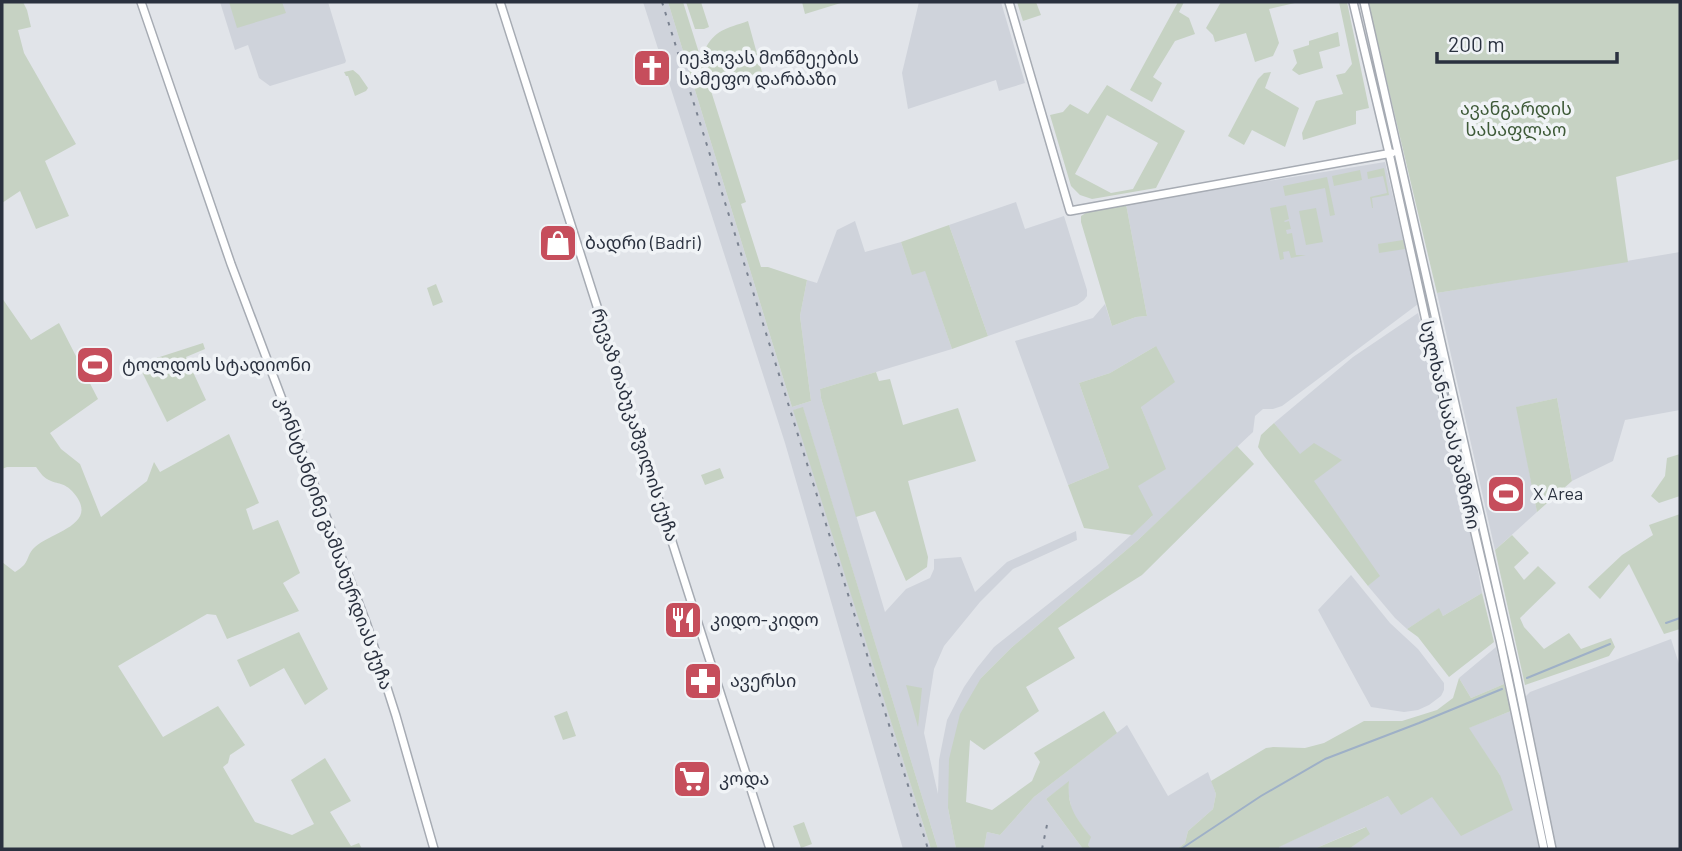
<svg xmlns="http://www.w3.org/2000/svg" width="1682" height="851" viewBox="0 0 1682 851" font-family="Barlow,'Noto Sans Georgian',sans-serif">
<style>
.built{fill:#cfd3db}
.green{fill:#c6d2c3;fill-rule:evenodd}
.lines{fill:none;stroke-linecap:round;stroke-linejoin:round}
.stream{stroke:#9eb0c7;stroke-width:2}
.secondary-casing{stroke:#a6abb3;stroke-width:10}
.secondary{stroke:#fff;stroke-width:7}
.rail{stroke:#7b8391;stroke-width:2;stroke-dasharray:3.5 7;stroke-linecap:butt}
.labels{text-anchor:middle;stroke-width:7;stroke-linejoin:round;paint-order:stroke}
.poi-label{font-size:18px;fill:#2a313f;stroke:#f0f3f6;text-anchor:start}
.park-label{font-size:18px;fill:#3e5a38;stroke:#f0f3f6}
.street-label{font-size:18px;fill:#2a313f;stroke:#f0f3f6}
</style>
<rect width="100%" height="100%" fill="#e1e4e9"/>
<path class="built" d="M220 2H328L346 61 345 63 270 86 259 78 248 45 235 50Z
M643 2H668L792 407 811 401 800 316 807 280 817 283 837 230 855 221 865 252 901 242 912 274 925 270 952 349 820 389 821 398 885 612 906 589 930 578 934 569V559L961 557 975 592 1007 562 1076 531 1077 540 1013 569 980 602 944 646 934 669 924 733 938 794 939 760 947 720 964 687 977 668 994 647 1099 564 1152 516 1137 486 1165 469 1141 407 1156 346 1110 373 1079 383 1109 468 1068 485 1015 341 1093 318 1105 304 1112 326 1136 317 1147 316 1126 204 1385 162 1418 304 1282 406 1273 409H1263L1255 416 1253 432 1137 541 1011 648 981 678 948 808 956 849H938L803 408 794 410 931 849H903L785 443Z
M919 2H1001L1025 83 999 91 996 80 908 109 902 73Z
M1016 202 1025 229 1064 216 1087 290V296L1084 300 1077 305 988 336 949 225Z
M1680 252V410L1625 420 1613 461 1572 481 1557 398 1517 407 1537 512 1495 550 1437 293Z
M1418 313 1472 536 1482 593 1443 616 1438 609 1407 629 1395 618 1368 586 1379 576 1313 481 1341 459 1300 455 1274 423 1353 357Z
M1351 575 1390 623 1418 649 1444 683V690L1441 696 1429 705 1418 710 1404 712 1371 707 1318 610Z
M1671 639 1680 667V849H1556L1525 697 1530 692Z
M1496 647 1504 684 1471 698 1459 678Z
M1511 711 1539 849H1349L1369 834 1365 827 1314 849H1279L1278 847 1388 796 1432 797 1500 775 1468 728Z
M1127 725 1168 796 1208 772 1216 794 1213 809 1188 831 1185 843 1177 849H1091L1088 845 1090 837 1072 812 1068 791 1069 782 1046 799 1083 849H984L987 832 1000 835 1034 797Z"/>
<path class="green" d="M2 2H23L27 10 31 27 18 30 24 53 76 144 45 161 69 216 36 229 20 191 2 203Z
M229 2H282L286 13 237 28Z
M668 2H683L746 202 741 204 761 267H768L807 280 800 316 811 401 792 407Z
M686 2H701L709 27 704 29H695Z
M802 2H844L805 14Z
M1017 2H1036L1041 15 1023 21Z
M1178 2H1184L1179 12 1189 18 1195 34 1175 41 1153 77 1162 83 1152 102 1130 90Z
M1221 2H1299L1269 9 1279 43 1273 56 1255 62 1246 33 1215 42 1213 35 1206 28Z
M1339 2H1347L1369 108 1356 111V124L1303 140 1302 133 1316 101 1343 94 1336 75 1345 73 1352 64Z
M1368 2H1680V159L1616 177 1628 262 1437 293Z
M748 21 762 72 713 86 704 51C715 29 726 29 748 21Z
M1338 32 1340 46 1319 52 1323 68 1299 75 1292 70 1297 63 1293 50 1309 45V41Z
M353 70 359 75 368 88 366 91 355 96 348 76H346L344 72Z
M1271 72 1265 88 1299 108 1285 147 1252 130 1244 145 1228 136 1258 79 1264 73Z
M1107 85 1185 131 1156 188 1092 199 1080 195 1071 186 1050 115 1063 112 1070 104 1088 114ZM1107 115 1158 143 1133 189 1111 193 1075 174Z
M1384 168 1389 195 1372 198 1373 208H1372L1370 197 1387 193 1383 176 1368 179 1367 172Z
M1360 170 1362 180 1334 186 1332 176Z
M1327 177 1335 215 1330 216 1325 188 1285 196 1283 186Z
M1126 204 1147 316 1136 317 1112 326 1081 222V216L1089 211Z
M1286 205 1289 219 1284 221 1285 222 1289 221 1291 229 1286 230 1287 234 1292 233 1296 255H1306L1291 258 1289 251 1283 252 1284 259 1280 260 1270 208Z
M1316 208 1323 242 1306 245 1299 211Z
M949 225 988 336 952 349 925 271 912 275 901 242Z
M1403 240 1405 249 1379 253 1378 244Z
M436 284 443 302 433 306 427 288Z
M2 298 31 340 59 323 98 399 50 433 61 449 80 464 101 517 147 481 154 462 160 472 229 434 259 503 246 509 253 530 278 520 300 573 283 583 299 611 227 639 216 615 207 614 118 666 163 737 218 706 245 745 230 755 228 763 223 767 255 822 292 835 314 824 291 780 325 758 351 801 330 812 351 846 359 843 362 849H2V562L15 572C18 570 21 568 24 565 29 559 28 553 35 547 53 531 102 524 72 491 62 481 57 485 47 479 43 477 39 471 36 467H7L2 469Z
M203 343 205 349 186 357 206 400 167 422 138 364Z
M1156 346 1175 382 1141 407 1166 469 1138 486 1153 515 1132 535 1084 528 1068 485 1109 468 1079 383 1110 373Z
M98 350 108 372 93 379 82 357Z
M876 372 879 381 890 379 903 425 958 408 976 461 908 481 928 557 927 567 906 581 875 511 856 517 821 398 820 389Z
M1557 398 1572 481 1537 512 1516 407Z
M803 407 938 849H931L793 410Z
M1274 423 1300 454 1314 443 1342 460 1314 481 1380 576 1368 586 1264 456 1258 447 1261 435Z
M1237 446 1254 464 1142 575 1058 628 1075 658 1026 687 1039 711 984 750 970 740 966 802 992 810 1032 781 1040 762 1034 753 1104 711 1117 733 1034 797 1000 835 987 832 984 849H956L948 808 949 759 960 714 981 678 1011 648 1137 541Z
M1680 454V496L1659 503 1651 496 1665 476 1667 458Z
M720 468 724 478 705 485 701 475Z
M1680 514V629L1664 634 1629 564 1600 599 1588 587 1622 555 1653 535 1649 525Z
M1512 535 1529 553 1514 567 1524 580 1538 566 1556 583 1520 618 1524 627 1544 649 1569 633 1581 649 1611 638 1615 647 1609 656 1525 685 1495 550Z
M1482 593 1494 642 1449 677 1418 637 1407 629 1439 608 1443 616Z
M299 632 328 689 305 705 284 668 250 687 237 660Z
M1459 678 1471 698 1504 684 1511 711 1469 728 1500 775 1513 810 1461 836 1432 797 1401 815 1388 796 1279 847V849H1177L1185 843 1188 831 1213 809 1216 794 1211 781 1266 748 1273 747 1305 748 1324 743 1364 721H1402L1437 710 1453 698Z
M906 685 922 688 918 727Z
M567 711 576 736 563 740 554 716Z
M1069 781C1067 808 1075 816 1091 837L1088 845 1091 849H1083L1046 799Z
M804 822 812 844 801 848 793 826Z
M1366 827 1370 834 1349 849H1314Z"/>
<g class="lines">
<path class="stream" d="M1666 623 1680 618
M1527 678 1610 644
M1181 849 1261 796 1325 759 1419 723 1502 689"/>
<defs>
<path id="secondary" d="M141 2 231 264 367 625 396 716 434 849
M500 2 770 849
M1009 2 1070 211 1392 153
M1353 2 1389 153 1433 353 1500 640 1544 849
M1364 2 1516 673 1552 849"/>
</defs>
<use href="#secondary" class="secondary-casing"/>
<use href="#secondary" class="secondary"/>
<path class="rail" d="M662 2 928 849
M1042 849 1048 820"/>
</g>
<defs>
<symbol id="church-square" viewBox="-11 -11 22 22"><rect x="-9" y="-9" width="18" height="18" rx="4" fill="#c64e5c" stroke="#f0f3f6"/><path d="M-1.2-6h2.4v3.5h3.3v2.4h-3.3V6h-2.4V-.1h-3.3v-2.4h3.3Z" fill="#fff"/></symbol>
<symbol id="shop-square" viewBox="-11 -11 22 22"><rect x="-9" y="-9" width="18" height="18" rx="4" fill="#c64e5c" stroke="#f0f3f6"/><path d="M-5-2.5h2.3a2.7 3.5 0 0 1 5.4 0H5L5.5 6h-11ZM-1.5-2.5h3a1.5 2.3 0 0 0-3 0Z" fill="#fff"/></symbol>
<symbol id="stadium-square" viewBox="-11 -11 22 22"><rect x="-9" y="-9" width="18" height="18" rx="4" fill="#c64e5c" stroke="#f0f3f6"/><path d="M0-5a6.5 5 0 1 0 0 10a6.5 5 0 1 0 0-10ZM-3.5-1.8h7v3.6h-7Z" fill="#fff"/></symbol>
<symbol id="restaurant-square" viewBox="-11 -11 22 22"><rect x="-9" y="-9" width="18" height="18" rx="4" fill="#c64e5c" stroke="#f0f3f6"/><path d="M-5-6h1v4h1v-4h1v4h1v-4h1v5L-1.5 .5V6h-2V.5L-5-1ZM5-6V6H3V1.5H1.5Q1.5-4 5-6Z" fill="#fff"/></symbol>
<symbol id="pharmacy-square" viewBox="-11 -11 22 22"><rect x="-9" y="-9" width="18" height="18" rx="4" fill="#c64e5c" stroke="#f0f3f6"/><path d="M-2-6h4v4h4v4h-4v4h-4v-4h-4v-4h4Z" fill="#fff"/></symbol>
<symbol id="supermarket-square" viewBox="-11 -11 22 22"><rect x="-9" y="-9" width="18" height="18" rx="4" fill="#c64e5c" stroke="#f0f3f6"/><path d="M-6-5.5h2.5l.6 2H6L4.5 2H-2.5L-4.4-4H-6ZM-1.5 3.2a1.3 1.3 0 1 0 .1 0ZM3 3.2a1.3 1.3 0 1 0 .1 0Z" fill="#fff"/></symbol>
</defs>
<g fill-rule="evenodd">
<use href="#church-square" x="630" y="46" width="44" height="44"/>
<use href="#shop-square" x="536" y="221" width="44" height="44"/>
<use href="#stadium-square" x="73" y="343" width="44" height="44"/>
<use href="#stadium-square" x="1484" y="472" width="44" height="44"/>
<use href="#restaurant-square" x="661" y="598" width="44" height="44"/>
<use href="#pharmacy-square" x="681" y="659" width="44" height="44"/>
<use href="#supermarket-square" x="670" y="757" width="44" height="44"/>
</g>
<g class="labels">
<g class="poi-label">
<text x="679" y="64">იეჰოვას მოწმეების<tspan x="679" dy="21">სამეფო დარბაზი</tspan></text>
<text x="585" y="249">ბადრი (Badri)</text>
<text x="122" y="371">ტოლდოს სტადიონი</text>
<text x="1533" y="500">X Area</text>
<text x="710" y="626">კიდო-კიდო</text>
<text x="730" y="687">ავერსი</text>
<text x="719" y="785">კოდა</text>
</g>
<g class="park-label">
<text x="1516" y="115">ავანგარდის<tspan x="1516" dy="21">სასაფლაო</tspan></text>
</g>
<g class="street-label">
<text transform="translate(635 425) rotate(72)" y="6">რევაზ თაბუკაშვილის ქუჩა</text>
<text transform="translate(1450 425) rotate(77)" y="6">სულხან-საბას გამზირი</text>
<text transform="translate(334 543) rotate(70)" y="6">კონსტანტინე გამსახურდიას ქუჩა</text>
</g>
</g>
<rect width="1682" height="851" fill="none" stroke="#2a313f" stroke-width="7"/>
<path d="M1437 52v10h180v-10" fill="none" stroke="#2a313f" stroke-width="3.5"/>
<text x="1448" y="52" font-size="21" fill="#2a313f" stroke="#f0f3f6" stroke-width="5" paint-order="stroke">200 m</text>
</svg>
